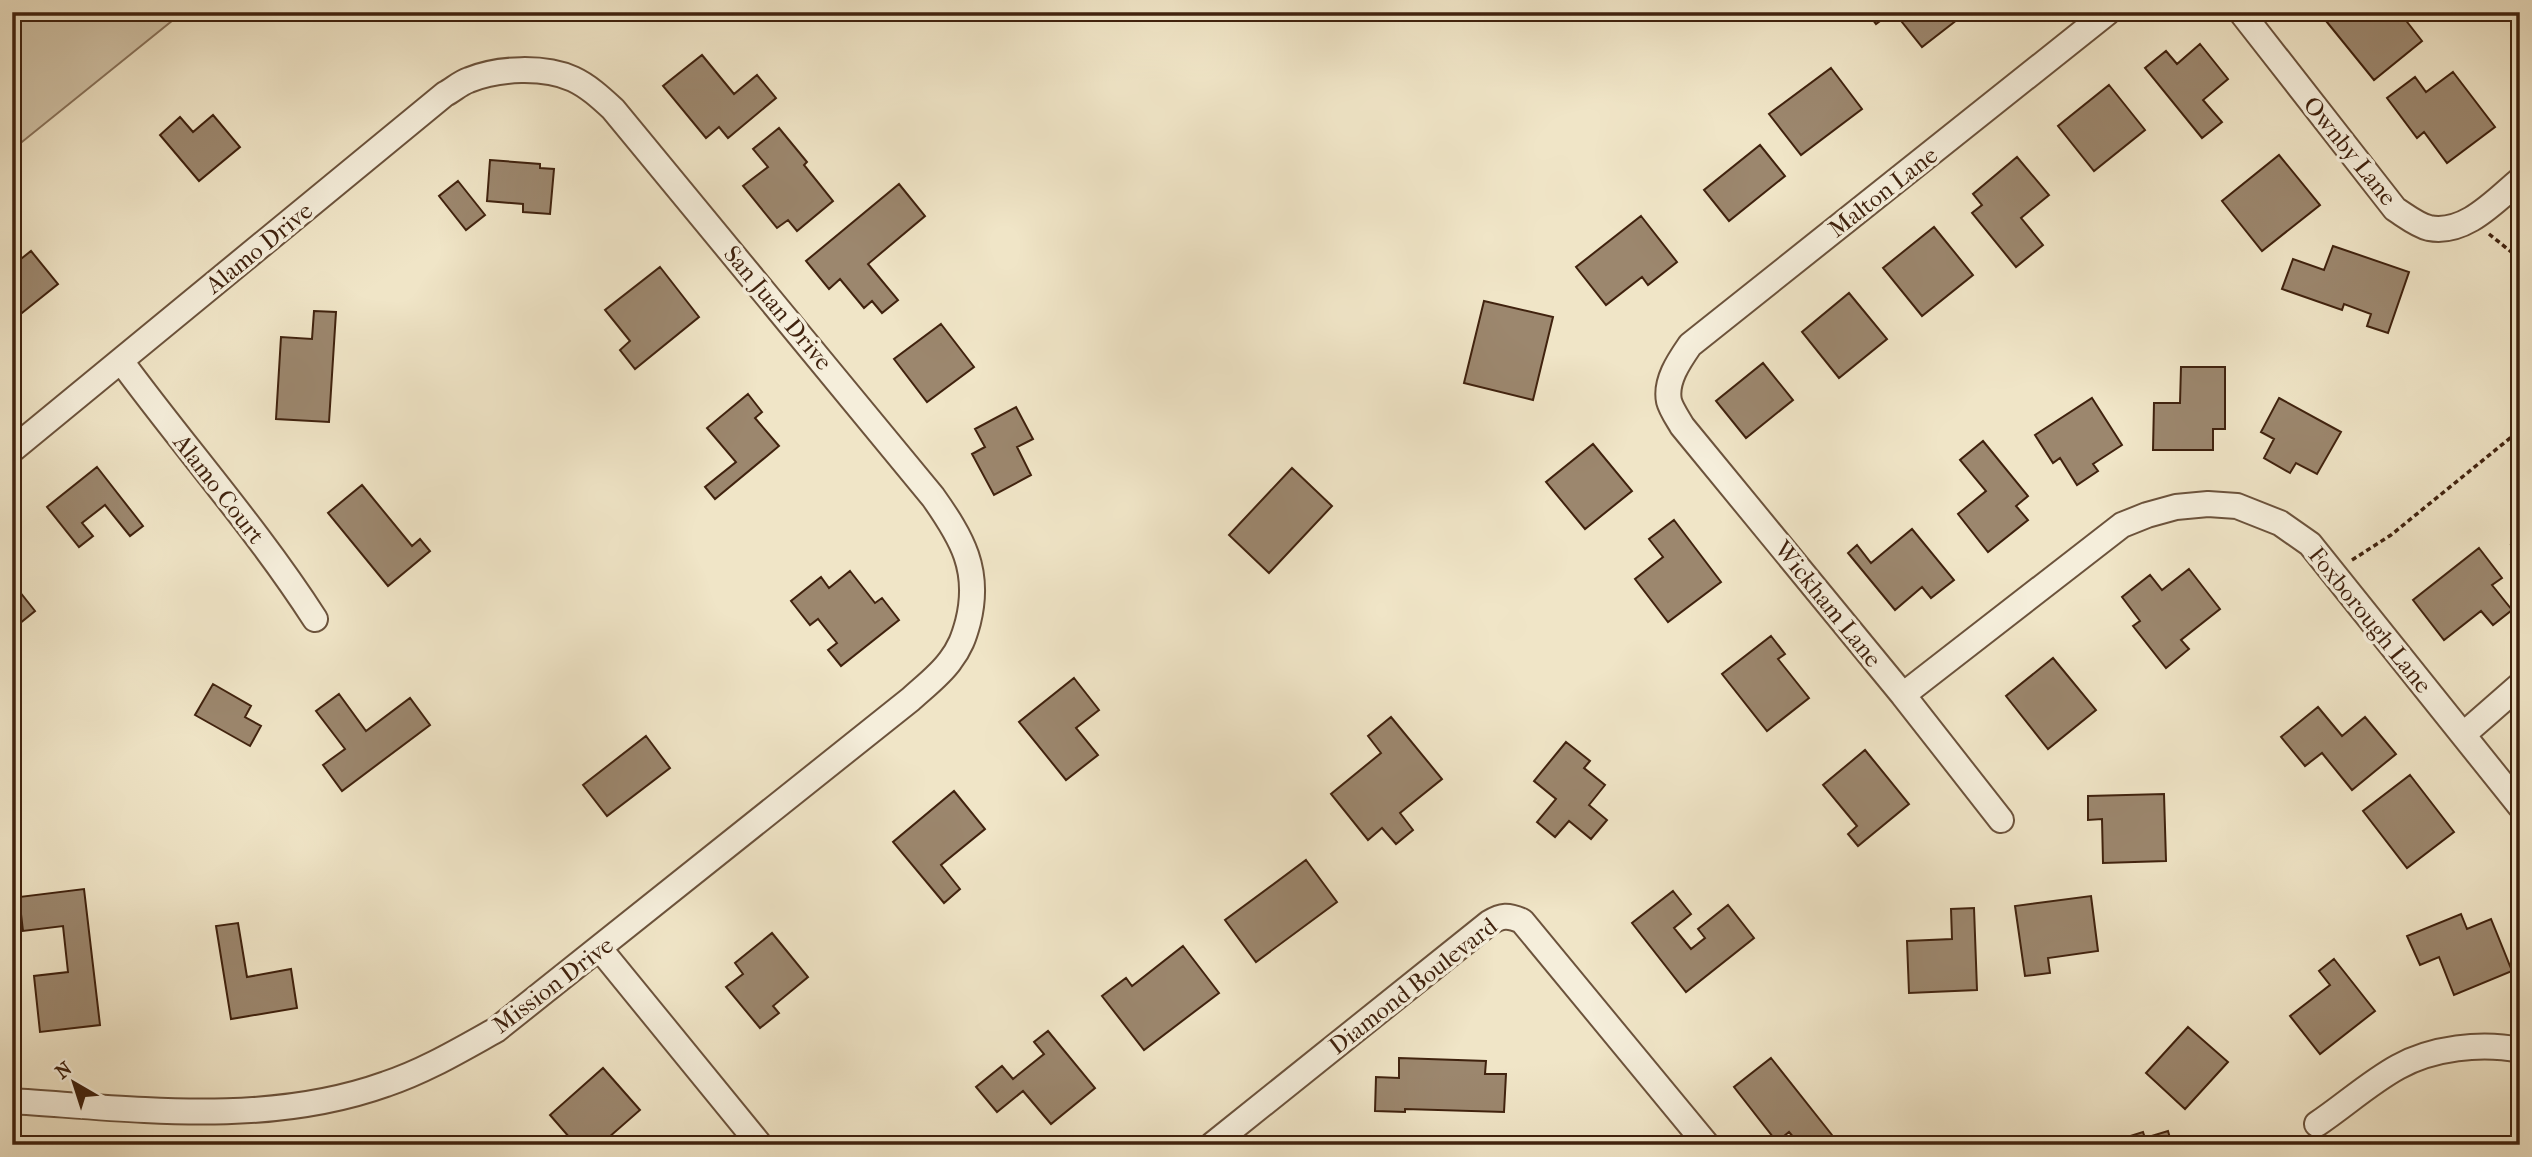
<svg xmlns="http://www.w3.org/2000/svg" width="2532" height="1157" viewBox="0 0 2532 1157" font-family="'IM FELL French Canon',serif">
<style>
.green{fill:#d2c4a8;stroke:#89735b;stroke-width:2}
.building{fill:#9c876e;stroke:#40220e;stroke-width:2}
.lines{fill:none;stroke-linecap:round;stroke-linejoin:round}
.street-casing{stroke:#6c533c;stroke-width:28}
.path{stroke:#40220e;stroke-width:3.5;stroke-dasharray:5 3.5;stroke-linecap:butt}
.street{stroke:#f5eedb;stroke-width:24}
.labels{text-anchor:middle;stroke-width:7;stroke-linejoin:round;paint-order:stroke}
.street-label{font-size:24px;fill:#40220e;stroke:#f5eedb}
</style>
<rect width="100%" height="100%" fill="#f0e5c7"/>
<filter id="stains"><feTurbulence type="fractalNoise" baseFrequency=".00286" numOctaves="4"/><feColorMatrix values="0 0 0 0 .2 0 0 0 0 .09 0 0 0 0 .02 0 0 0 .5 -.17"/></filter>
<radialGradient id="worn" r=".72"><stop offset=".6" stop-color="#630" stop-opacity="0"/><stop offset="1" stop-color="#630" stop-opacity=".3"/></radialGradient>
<path class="green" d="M12 12H183L12 150Z"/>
<path class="building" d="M1867 12H1892L1876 24Z
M1894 12H1965L1966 13 1922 47Z
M2326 12H2411L2404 18 2422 41 2374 80 2322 16Z
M2200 44 2228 79 2203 100 2222 122 2202 138 2145 68 2166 51 2177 64Z
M702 55 734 94 757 75 776 98 728 138 719 127 706 138 663 86Z
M1831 68 1862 109 1801 155 1769 114Z
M2453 72 2495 127 2447 163 2424 132 2417 138 2387 98 2415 77 2426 92Z
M2109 85 2145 130 2094 171 2058 126Z
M213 115 240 147 199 181 160 135 180 117 193 132Z
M779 128 807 162 804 165 833 201 797 231 788 220 777 228 743 186 768 167 753 149Z
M1760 145 1785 176 1729 221 1704 190Z
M2279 155 2320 205 2262 251 2222 201Z
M2017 157 2049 195 2021 218 2043 245 2016 267 1972 213 1982 205 1973 194Z
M490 160 540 164V168L554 169 550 214 523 212V204L487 201Z
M458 181 485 215 466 230 439 196Z
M899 184 925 216 868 264 898 300 882 313 872 301 864 308 840 279 829 289 806 261Z
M1641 216 1677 262 1648 285 1642 277 1606 305 1576 267Z
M1934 227 1973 275 1922 316 1883 268Z
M2333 246 2409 272 2388 333 2367 326 2371 314 2344 304 2342 310 2282 289 2293 259 2324 270Z
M31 251 58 284 12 321V266Z
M660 267 699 317 635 369 620 350 630 341 605 310Z
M1849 293 1887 339 1839 378 1802 332Z
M1484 301 1553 317 1533 400 1464 383Z
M314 311 336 312 329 422 276 419 281 337 312 339Z
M941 324 974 367 927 402 894 359Z
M1763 363 1793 400 1746 438 1716 401Z
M2181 367H2225V429H2213V450H2153L2154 403H2180Z
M748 394 762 412 755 418 779 446 715 499 705 487 736 462 707 428Z
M2092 398 2122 445 2093 464 2098 471 2077 485 2060 458 2053 463 2035 435Z
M2279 398 2341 432 2317 474 2296 463 2290 473 2264 458 2274 439 2261 432Z
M1016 407 1033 439 1017 447 1031 475 994 495 972 454 985 447 975 429Z
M1983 441 2028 496 2016 506 2028 520 1988 552 1958 514 1986 491 1960 460Z
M1593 444 1632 491 1585 529 1546 482Z
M97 467 143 526 130 536 105 505 82 523 93 536 79 547 47 507Z
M1292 468 1332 506 1269 573 1229 535Z
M362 485 412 546 420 539 430 551 388 586 328 513Z
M2520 513V529L2512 519Z
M1674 520 1721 582 1668 622 1635 579 1663 557 1649 539Z
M1912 529 1954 580 1931 598 1922 587 1895 610 1848 553 1857 545 1871 563Z
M2520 538V556L2511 545Z
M2479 548 2502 578 2492 585 2512 610 2493 625 2481 611 2444 640 2413 600Z
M2189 569 2220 609 2181 640 2189 649 2166 668 2133 626 2140 621 2122 597 2150 575 2162 590Z
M850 571 875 603 882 598 899 620 841 666 828 650 837 643 818 619 810 625 791 601 821 577 829 588Z
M12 582 35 611 14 628 12 627Z
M1771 636 1785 654 1778 659 1809 698 1767 731 1722 674Z
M2053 658 2096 710 2048 749 2006 696Z
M1074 678 1099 710 1076 728 1098 755 1066 780 1019 722Z
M213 684 251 706 245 717 261 726 250 746 195 715Z
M339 694 366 731 410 698 430 725 342 791 323 765 345 749 316 711Z
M2318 707 2342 736 2365 717 2396 754 2352 790 2322 753 2305 766 2281 737Z
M1391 717 1442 779 1400 813 1413 830 1396 844 1382 828 1368 840 1331 794 1381 753 1368 736Z
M646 736 670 768 607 816 583 785Z
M1566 742 1590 761 1584 768 1605 785 1589 805 1607 820 1591 839 1569 821 1555 837 1537 822 1556 799 1534 781Z
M1865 750 1909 804 1858 846 1848 834 1857 826 1823 785Z
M2410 775 2454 832 2407 868 2363 811Z
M954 791 985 829 941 865 960 889 944 903 893 842Z
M2164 794 2166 861 2103 863 2102 819 2088 820V796Z
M1306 860 1337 902 1256 962 1225 920Z
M84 889 100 1025 40 1032 34 976 68 972 63 926 23 931 19 897Z
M1673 891 1691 914 1674 928 1691 949 1705 938 1698 929 1728 905 1754 938 1686 992 1632 923Z
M2091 896 2098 951 2048 958 2050 973 2025 976 2015 906Z
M1974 908 1977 990 1909 993 1907 941 1952 939 1951 909Z
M2461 914 2467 929 2491 919 2512 971 2454 995 2439 957 2420 965 2407 936Z
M238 923 247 977 291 969 297 1008 231 1019 216 926Z
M772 933 808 977 773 1006 779 1013 760 1028 726 987 743 974 735 963Z
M1183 946 1219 993 1144 1050 1102 996 1126 978 1132 986Z
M2334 959 2375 1011 2320 1054 2290 1016 2330 985 2319 971Z
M2188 1027 2228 1062 2185 1109 2146 1073Z
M1048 1031 1095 1088 1051 1124 1023 1091 997 1112 976 1087 1002 1066 1013 1079 1044 1054 1034 1042Z
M1399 1058 1486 1061 1485 1074H1506L1504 1112 1405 1109V1112L1375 1111 1376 1077 1399 1078Z
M1771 1058 1832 1135 1820 1145H1800L1789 1132 1777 1142 1734 1087Z
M603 1068 640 1110 600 1145H576L550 1115Z
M2168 1131 2172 1145H2102L2143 1132 2145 1138Z"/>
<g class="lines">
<defs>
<path id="street" d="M2241 12 2395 209C2406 216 2417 225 2429 228 2465 235 2495 201 2520 180
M121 361C185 448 257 529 315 619
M12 450 445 94C453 90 460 83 469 80 498 68 544 66 573 79 588 86 600 97 613 109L933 497C962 538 981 570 968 622 964 637 960 648 950 661 940 675 924 687 911 699L496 1030C460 1050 425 1071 386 1084 266 1127 136 1109 12 1101
M1903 695 2122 525 2147 515 2176 507 2208 504 2237 506 2280 523 2310 544 2520 806
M2464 734 2520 685
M2001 820 1903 695 1682 426C1678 419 1671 409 1669 401 1665 381 1679 361 1690 345L2108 12
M600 949 760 1145
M2317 1124C2344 1106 2369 1083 2398 1067 2432 1048 2481 1042 2520 1050
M1212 1145 1489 923C1502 915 1508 915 1522 921L1707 1145"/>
</defs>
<use href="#street" class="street-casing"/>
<path class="path" d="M2489 234 2520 259
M2352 560 2391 535 2520 430"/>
<use href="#street" class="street"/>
</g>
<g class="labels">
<g class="street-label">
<text transform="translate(2350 151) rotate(51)" y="8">Ownby Lane</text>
<text transform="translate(1883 192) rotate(-38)" y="8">Malton Lane</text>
<text transform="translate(259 248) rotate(-39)" y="8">Alamo Drive</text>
<text transform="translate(778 308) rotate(50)" y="8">San Juan Drive</text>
<text transform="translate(219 489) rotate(52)" y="8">Alamo Court</text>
<text transform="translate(1828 604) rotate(51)" y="8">Wickham Lane</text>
<text transform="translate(2370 620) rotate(51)" y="8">Foxborough Lane</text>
<text transform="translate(553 985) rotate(-37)" y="8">Mission Drive</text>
<text transform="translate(1413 986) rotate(-38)" y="8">Diamond Boulevard</text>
</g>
</g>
<rect width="2532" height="1157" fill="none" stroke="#f0e5c7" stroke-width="42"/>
<rect x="14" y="14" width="2504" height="1129" fill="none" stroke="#40220e" stroke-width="3.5"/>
<rect x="21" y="21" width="2490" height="1115" fill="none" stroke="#40220e" stroke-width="2"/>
<g transform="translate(74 1083) rotate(321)" stroke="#f5eedb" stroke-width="5" paint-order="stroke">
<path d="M0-5L12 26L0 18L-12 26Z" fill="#40220e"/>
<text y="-10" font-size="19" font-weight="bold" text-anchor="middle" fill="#40220e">N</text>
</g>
<rect width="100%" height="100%" filter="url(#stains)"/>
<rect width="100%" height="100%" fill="url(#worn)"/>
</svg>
